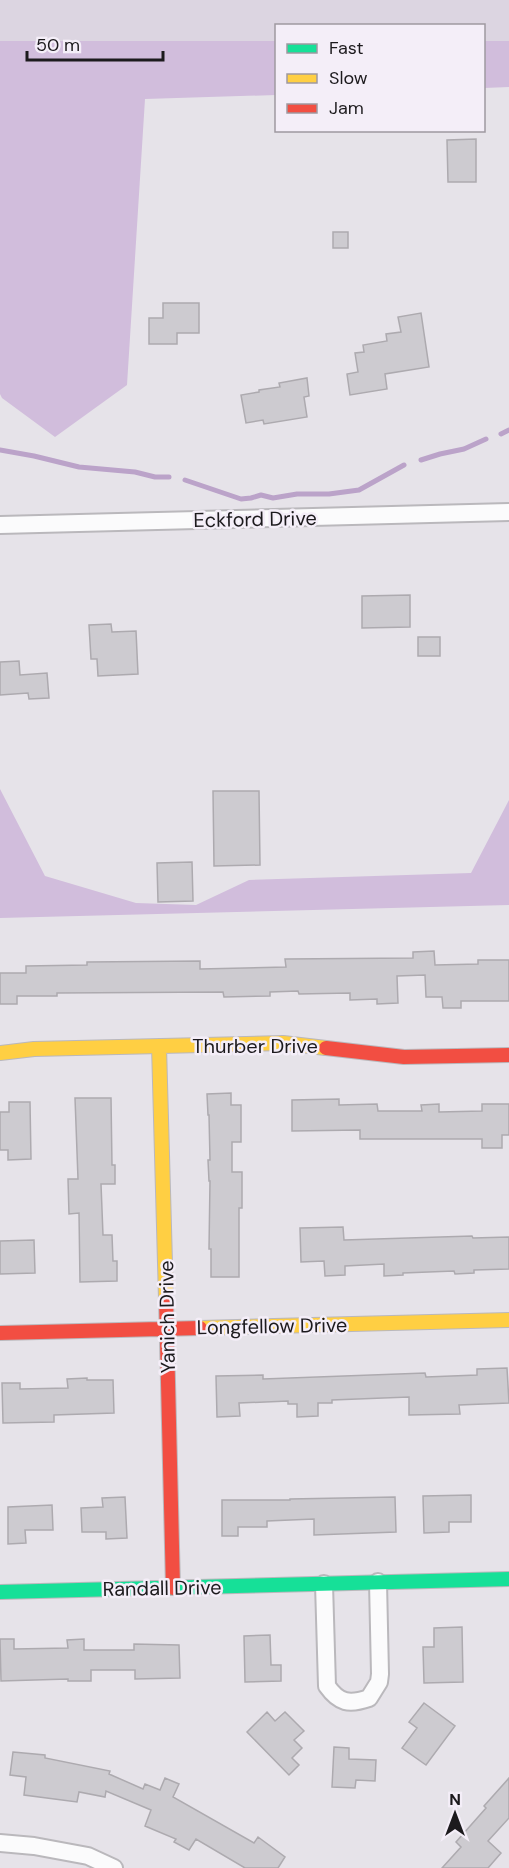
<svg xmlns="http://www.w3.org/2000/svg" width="509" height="1868" viewBox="0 0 509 1868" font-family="'DM Sans',sans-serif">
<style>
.built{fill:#dcd5e1}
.forest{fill:#d1bddc}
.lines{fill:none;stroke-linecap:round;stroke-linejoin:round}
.stream{stroke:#bba3c9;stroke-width:5}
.building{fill:#cdcbd0;stroke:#adaaaf;stroke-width:1.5}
.street-casing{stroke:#bab8bc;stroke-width:20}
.fast-casing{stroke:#bab8bc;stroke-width:16}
.slow-casing{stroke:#bab8bc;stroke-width:16}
.jam-casing{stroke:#bab8bc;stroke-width:16}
.street{stroke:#fbfbfc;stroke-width:16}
.fast{stroke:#16e098;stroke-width:14}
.slow{stroke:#ffcf43;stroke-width:14}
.jam{stroke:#f24e42;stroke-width:14}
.labels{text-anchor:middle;stroke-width:5;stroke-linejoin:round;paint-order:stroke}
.street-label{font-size:20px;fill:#1c1a1d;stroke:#f4eef8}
</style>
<rect width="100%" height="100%" fill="#e6e3e9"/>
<path class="built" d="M0 0H509V41H484V26H276V41H0Z"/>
<path class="forest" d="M0 41H276V95L145 99 127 385 55 437 2 398 0 394Z
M484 41H509V87L484 88Z
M0 789 45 876 136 903 196 905 249 880 471 873 509 800V905L0 918Z"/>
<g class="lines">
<path class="stream" d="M501 434 509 430
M0 450 34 456 79 467 135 472 155 477H169
M421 460 440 454 464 449 486 439
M185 480 241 499 251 498 261 495 273 498 297 494H329L359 490 404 465"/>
</g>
<path class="building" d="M476 139V182H448L447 140Z
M333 232H348V248H333Z
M163 303H199V333H177V344H149V318H163Z
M421 313 429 367 385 374 387 389 350 395 347 374 358 372 355 353 364 352 363 345 387 341 386 334 401 332 398 317Z
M307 378 309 396 304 397 307 417 264 424 263 420 246 423 241 395 259 392V390L280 387 279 383Z
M410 595V627L362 628V596Z
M111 624 112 632 136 631 138 674 98 676 97 659H91L89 625Z
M418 637H440V656H418Z
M19 661 20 675 47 673 49 698 29 699 28 693 0 695V662Z
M213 791H259L260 865 214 866Z
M192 862 193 901 158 902 157 863Z
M434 951 435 965 478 964V960H509V1001H461V1008H443L442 997H426L425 975 397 976 398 1003 377 1004V999L350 1000V993L299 994 298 991 270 992V996L224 997 223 992 57 993V996H17V1004H0V973H26V966L87 965V962L200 961V969L286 967 285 959 413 958V952Z
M231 1093V1105H241V1142H232V1172H242V1208H239V1277H211V1249H209L210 1181H209L208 1160H210L209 1115H208L207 1094Z
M75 1098H111L112 1165H115V1184H101L103 1235H112L113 1261H117V1281L80 1282 79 1213 69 1214 68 1179H78Z
M339 1099V1105L377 1104 378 1111H422L421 1105 439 1104V1112L482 1111V1104H509V1135H502V1148H482V1139H360V1130L292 1131V1100Z
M9 1102H30L31 1159 8 1160V1150H0V1112H9Z
M343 1227 344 1240 472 1236 473 1238 509 1237V1269L474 1270V1273L455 1274 454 1271 403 1273V1275L384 1276V1264L345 1266V1275L325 1276 324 1261 301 1262 300 1228Z
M34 1240 35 1273 0 1274V1241Z
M507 1368 509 1403 459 1405 460 1414 409 1415V1397L332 1400V1403H318V1416L297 1417V1404H288V1401L239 1403 240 1416 217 1417 216 1376 263 1375V1379L425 1373 426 1377 477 1375V1369Z
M87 1378V1380H113L114 1413 54 1415V1422L3 1423 2 1383H20V1389L68 1388 67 1379Z
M471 1495V1522H449V1532L424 1533 423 1496Z
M125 1497 127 1538 106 1539V1532H82L81 1508 103 1507 102 1498Z
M395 1497 396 1532 314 1535V1519L267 1521V1527H238V1536H222V1500H290V1499Z
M52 1505 53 1530H25L26 1543 8 1544V1507Z
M462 1627 463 1682 424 1683 423 1647H434V1628Z
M270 1635 271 1665H281V1681L245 1682 244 1636Z
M0 1639H14V1649L68 1648 67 1640 84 1639V1650H134V1644L179 1645 180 1678 135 1679V1670H91V1681H68V1679L1 1681Z
M424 1703 455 1726 426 1765 402 1748 417 1728 409 1722Z
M267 1712 275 1721 285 1712 304 1731 294 1740 302 1748 292 1758 299 1765 289 1775 247 1732Z
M334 1747 349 1748V1759L376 1760 375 1781 356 1780 355 1788 332 1787Z
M13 1752 45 1755V1758L110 1771 109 1774 143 1789 145 1784 160 1790 165 1778 179 1784 173 1797 254 1843 258 1837 285 1857 278 1868H245L196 1839 189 1850 174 1842 176 1839 145 1826 151 1810 106 1791 105 1797 79 1792 77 1802 24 1795 26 1777 10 1775Z
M509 1778V1818L488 1841 501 1853 488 1868H442L461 1847 456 1842 486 1808 484 1806Z"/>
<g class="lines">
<defs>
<path id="street" d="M0 525 509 512
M324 1584 327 1686C339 1703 349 1705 369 1698L379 1682 380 1674 378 1582
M0 1843 34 1846 88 1856 114 1868"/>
<path id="fast" d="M0 1592 509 1579"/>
<path id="slow" d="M159 1046 166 1299
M0 1053 34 1049 283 1043 326 1048
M200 1328 509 1320"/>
<path id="jam" d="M326 1048 404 1057 509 1055
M166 1299 173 1588
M0 1333 200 1328"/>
</defs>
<use href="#street" class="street-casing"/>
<use href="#fast" class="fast-casing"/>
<use href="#slow" class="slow-casing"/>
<use href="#jam" class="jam-casing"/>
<use href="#street" class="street"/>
<use href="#fast" class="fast"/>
<use href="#slow" class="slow"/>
<use href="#jam" class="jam"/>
</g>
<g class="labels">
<g class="street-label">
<text transform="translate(255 519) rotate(-1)" y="7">Eckford Drive</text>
<text x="255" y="1053">Thurber Drive</text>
<text transform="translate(167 1317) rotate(-91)" y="7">Yanich Drive</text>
<text transform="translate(272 1326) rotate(-1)" y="7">Longfellow Drive</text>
<text transform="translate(162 1588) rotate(-1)" y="7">Randall Drive</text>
</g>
</g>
<rect x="275" y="24" width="210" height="108" fill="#f4eef8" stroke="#9e99a0" stroke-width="1.5"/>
<rect x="287" y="44" width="30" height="9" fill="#16e098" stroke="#9e99a0" stroke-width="1.5"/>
<text x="329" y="54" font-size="18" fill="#1c1a1d">Fast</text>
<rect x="287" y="74" width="30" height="9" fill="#ffcf43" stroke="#9e99a0" stroke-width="1.5"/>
<text x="329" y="84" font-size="18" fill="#1c1a1d">Slow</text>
<rect x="287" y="104" width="30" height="9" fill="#f24e42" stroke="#9e99a0" stroke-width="1.5"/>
<text x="329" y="114" font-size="18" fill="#1c1a1d">Jam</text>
<g transform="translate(455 1814)" stroke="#f4eef8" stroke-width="4.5" paint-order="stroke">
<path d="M0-4.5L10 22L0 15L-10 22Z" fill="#1c1a1d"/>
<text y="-9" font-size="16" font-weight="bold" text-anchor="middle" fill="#1c1a1d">N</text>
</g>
<path d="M27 51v9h136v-9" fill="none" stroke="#1c1a1d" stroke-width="3"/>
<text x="36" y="51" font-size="18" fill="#1c1a1d" stroke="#f4eef8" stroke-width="4.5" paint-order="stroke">50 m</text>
</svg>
